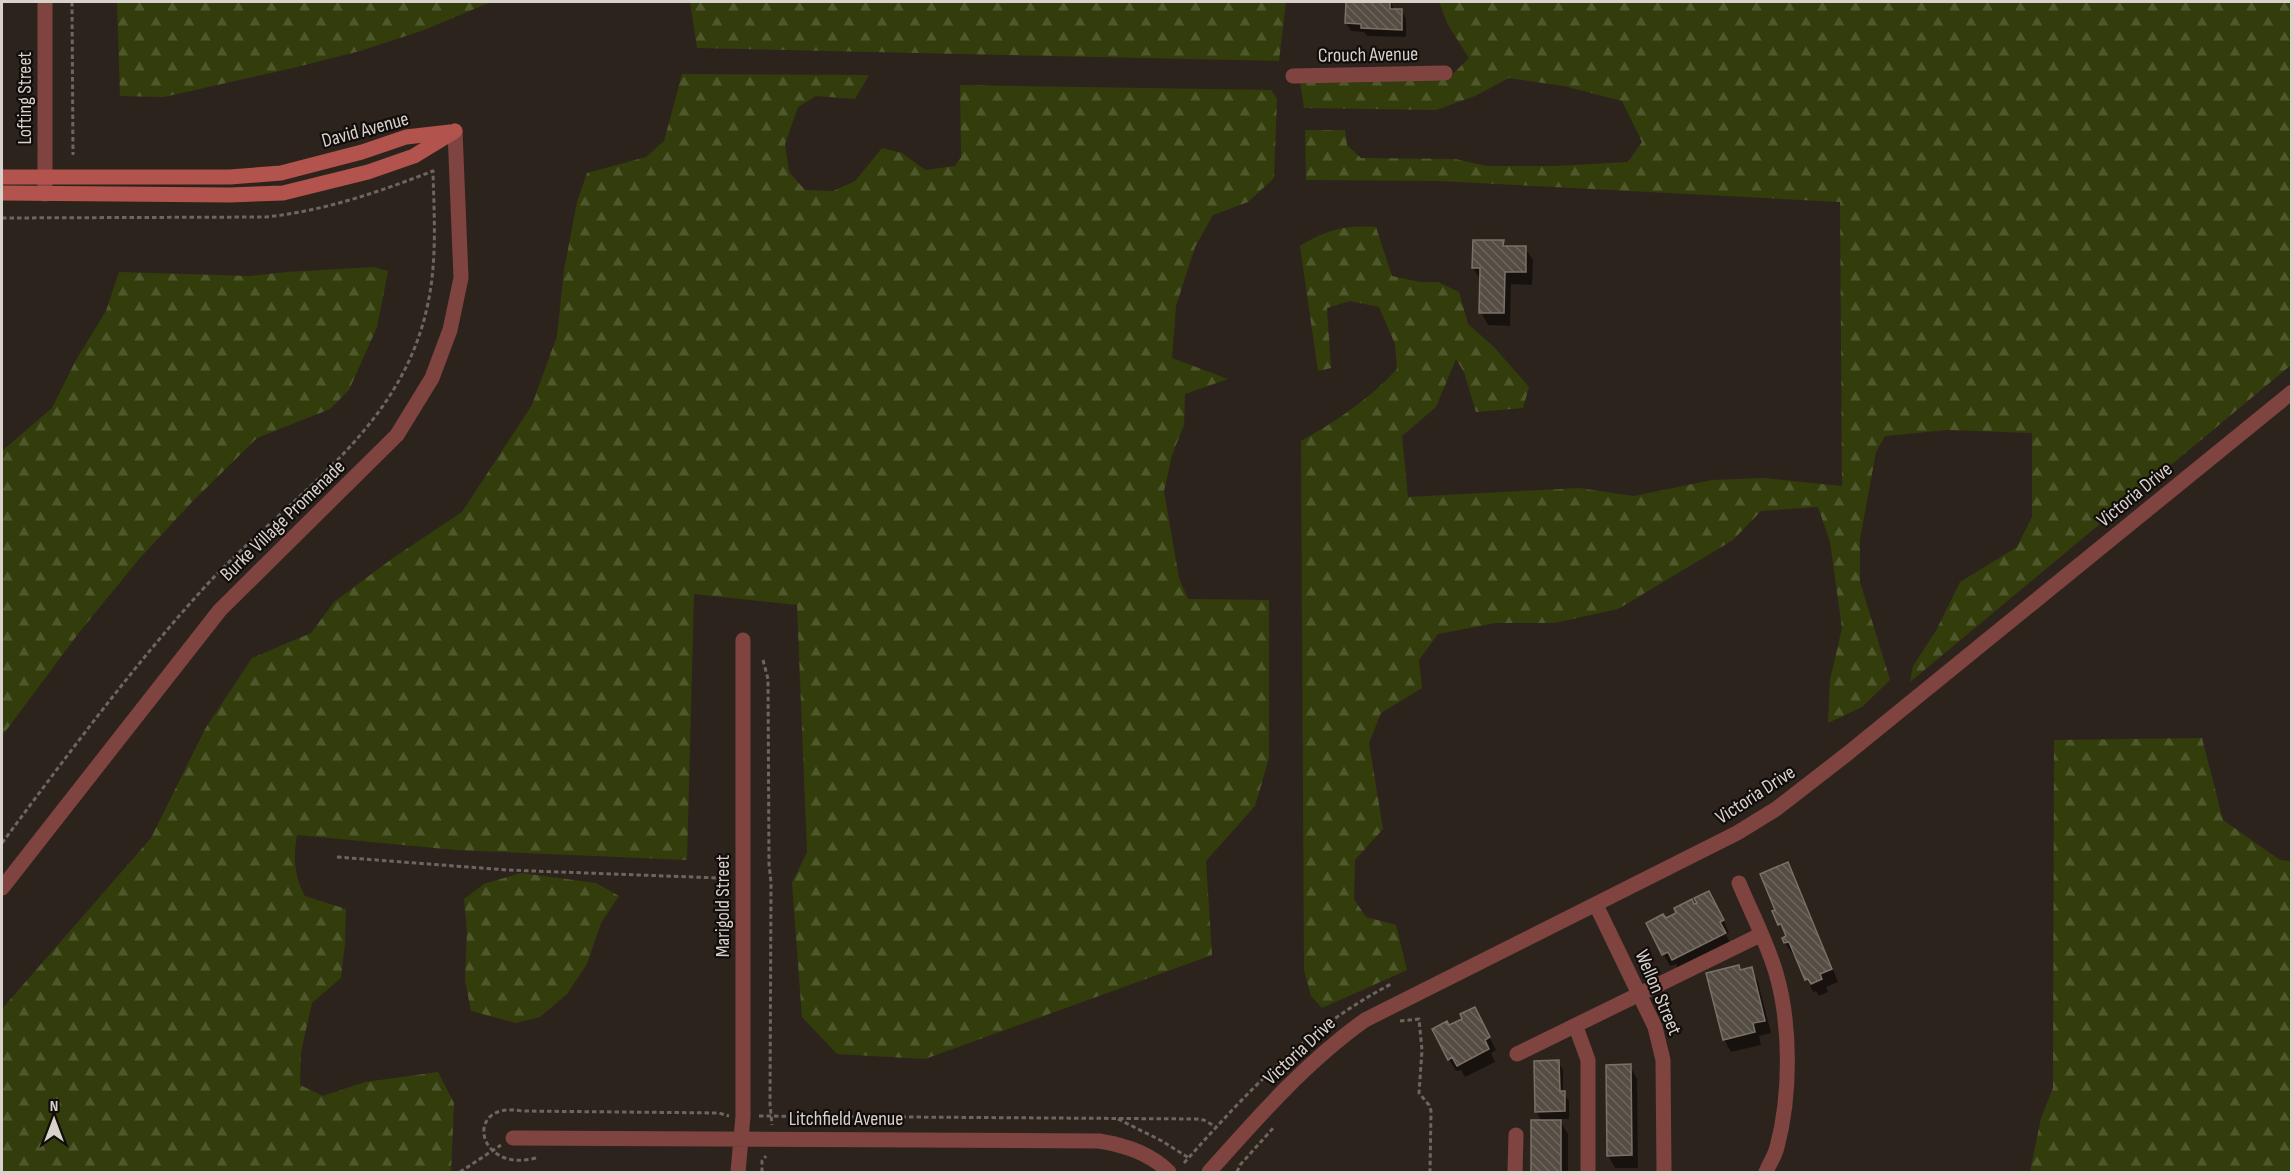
<svg xmlns="http://www.w3.org/2000/svg" width="2293" height="1174" viewBox="0 0 2293 1174" font-family="'Sofia Sans Condensed',sans-serif">
<style>
.forest{fill:url(#forest-firs)}
.shadow{fill:#0007}
.building{fill:url(#building-back-hatch);stroke:#7a7267;stroke-width:1.5}
.lines{fill:none;stroke-linecap:round;stroke-linejoin:round}
.path{stroke:#6d655f;stroke-width:3;stroke-dasharray:4.5 3;stroke-linecap:butt}
.minor{stroke:#804440;stroke-width:15}
.tertiary{stroke:#804440;stroke-width:15}
.secondary{stroke:#b2534d;stroke-width:15}
.labels{text-anchor:middle;stroke-width:4.5;stroke-linejoin:round;paint-order:stroke}
.street-label{font-size:20px;fill:#d8d2cd;stroke:#120d0b}
</style>
<defs>
<pattern id="forest-firs" width="22" height="20" patternUnits="userSpaceOnUse" patternTransform="scale(1.5)"><rect width="22" height="20" fill="#323d0b"/><path d="M5 1l3.5 6h-7zM16 11l3.5 6h-7z" fill="#4f582d"/></pattern>
<pattern id="building-back-hatch" width="6" height="6" patternUnits="userSpaceOnUse" patternTransform="scale(1.5)"><rect width="6" height="6" fill="#554d43"/><path d="M-1 5l2 2M0 0l6 6M5-1l2 2" fill="none" stroke="#6d665d"/></pattern>
</defs>
<rect width="100%" height="100%" fill="#2d231d"/>
<path class="forest" d="M117 2H491L424 30 360 51 293 68 164 97 120 96Z
M690 2H1286L1279 61 697 48Z
M1439 2H2291V365L1910 682 1913 666 1937 629 1960 582 2017 547 2032 517V433L1947 430 1885 436 1876 452 1860 539V582L1890 680 1862 707 1828 723 1830 680 1842 628 1830 542 1818 507 1761 511 1733 540 1618 609 1554 623H1496L1438 634 1419 660 1422 688 1381 713 1369 743 1383 829 1355 860 1354 899 1366 917 1396 925 1407 970 1322 1008 1311 996 1304 970 1301 441C1338 420 1368 400 1397 369L1395 344 1379 307 1350 301 1327 308 1331 368 1318 371 1300 246C1326 230 1345 225 1376 227L1392 276 1420 282H1438L1459 292 1468 324 1494 347 1529 387 1523 408 1476 412 1464 372 1456 359 1436 407 1402 436 1408 497 1579 488 1634 496 1712 480 1764 478 1842 486 1840 202 1439 181 1306 180 1305 130H1345L1347 145 1361 158 1455 159 1487 166H1555L1628 162 1642 142 1622 101 1564 86 1509 78 1475 96 1436 110 1304 108 1299 75 1447 80 1469 58 1448 25Z
M682 74 869 75 855 99 816 96 798 107 785 144 789 172 805 190 833 191 855 181 882 148 902 153 925 170 955 166 961 157 960 85 1271 90 1277 99 1274 178 1248 202 1213 215 1195 247 1176 306 1172 358 1228 379 1185 394 1184 425 1172 455 1164 491 1179 578 1188 599 1269 600V758L1255 806 1206 861 1212 955 925 1059 837 1054 802 1017 792 883 807 852 797 605 694 594 687 860 456 850 297 835C293 857 294 876 305 896L346 909 345 943 341 978 312 1003 301 1052 300 1085 323 1096 365 1082 438 1072 454 1103 451 1172H2V1009L151 838 205 729 252 658 311 633 334 602 393 558 462 512 532 405 557 336 564 270 577 202 587 173 646 157 664 141Z
M374 267 388 271 377 327 349 390 330 409 257 438 191 503 140 558 81 630 2 736V451L52 408 76 360 106 311 119 272 250 276 287 272Z
M2202 738 2223 820 2280 860 2291 861V1172H2030L2041 1118 2053 1088 2054 740Z
M521 873 596 883 619 896 601 923 587 964 567 994 540 1017 516 1023 471 1011 465 980 467 931 464 899 484 884Z"/>
<path class="shadow" d="M1347 2H1391L1394 10 1402 11 1406 19V37L1367 36 1364 32 1351 31 1346 23Z
M1503 242 1506 247 1525 248 1533 260 1532 285 1511 284 1510 326 1488 325 1481 312V281L1473 268Z
M1787 864 1795 877 1838 982 1826 987 1828 992 1819 996 1816 991 1813 992 1795 954 1793 955 1785 943 1784 939 1787 938 1774 912 1777 911Z
M1716 905 1729 933 1726 935 1732 946 1680 972 1676 964 1670 966 1664 955 1675 949 1665 920 1694 906Z
M1738 967 1741 972 1751 969 1758 982 1771 1033 1759 1036 1761 1045 1731 1052 1724 1039Z
M1481 1021 1496 1050 1491 1053 1495 1062 1465 1077 1461 1070 1456 1071 1449 1059V1027Z
M1558 1062 1563 1070V1093L1569 1101V1119H1559L1568 1134V1172H1533V1122H1542L1536 1111Z
M1630 1066 1637 1079 1638 1168H1615L1608 1155Z"/>
<path class="building" d="M1346 2H1390V9H1402V30L1361 28V24L1345 23Z
M1473 240H1504L1503 246H1526V272H1505L1504 313H1479L1480 268H1472Z
M1788 862 1832 969 1820 974 1822 979 1811 984 1808 979 1805 980 1789 942 1784 943 1782 938 1786 936 1781 924 1778 925 1772 911 1775 910 1760 874Z
M1709 891 1724 920 1720 922 1726 933 1672 960 1668 952 1662 955 1646 923 1663 914 1666 918 1676 913 1674 908 1692 899 1694 904 1697 903 1694 898Z
M1739 965 1740 970 1752 967 1765 1021 1753 1023 1755 1032 1723 1040 1706 973Z
M1475 1007 1490 1037 1485 1040 1489 1049 1457 1066 1452 1057 1448 1060 1432 1029 1447 1021 1449 1025 1462 1019 1460 1014Z
M1559 1060 1560 1091H1565V1111L1535 1112 1534 1061Z
M1631 1064 1632 1155 1607 1156 1606 1065Z
M1531 1120H1561V1172H1531Z"/>
<g class="lines">
<path class="path" d="M72 2 73 155
M2 218 266 217C324 211 379 192 433 171 434 213 437 256 429 298 404 433 287 496 202 590 130 670 66 757 2 843
M763 660 768 679 769 864 771 883 770 1104 772 1125
M337 857 507 870 719 878
M1400 1021 1419 1019 1422 1050 1419 1093 1429 1105 1431 1111 1430 1172
M759 1116 1196 1119 1204 1120 1216 1127
M1118 1119 1162 1141 1189 1158
M536 1158C476 1174 463 1100 522 1111L719 1113 729 1116
M1184 1163C1248 1091 1305 1029 1393 983
M460 1172 501 1145
M762 1172V1161L766 1156
M1237 1172 1240 1165 1275 1126"/>
<path class="minor" d="M1293 76 1445 73
M1739 883C1751 912 1767 942 1776 973 1791 1024 1791 1095 1777 1147 1775 1156 1769 1164 1766 1172
M1596 905 1655 1027 1663 1060 1664 1172
M1576 1027 1588 1060V1172
M1517 1054 1760 935
M513 1138 1099 1141C1125 1145 1151 1154 1169 1172
M738 1172 743 1116V640
M1515 1172 1516 1135"/>
<path class="tertiary" d="M45 2V194
M2 888 220 610 397 435 432 378 450 330 461 278 455 131
M1209 1172C1257 1118 1306 1062 1365 1020L1737 833 1776 809 1847 754 2292 392"/>
<path class="secondary" d="M2 177H230L281 173 362 152 406 137 450 132
M2 193 230 195 283 193 368 172 414 156 455 131"/>
</g>
<g class="labels">
<g class="street-label">
<text transform="translate(1368 54) rotate(-1)" y="7">Crouch Avenue</text>
<text transform="translate(24 98) rotate(-90)" y="7">Lofting Street</text>
<text transform="translate(365 129) rotate(-15)" y="7">David Avenue</text>
<text transform="translate(2134 494) rotate(-39)" y="7">Victoria Drive</text>
<text transform="translate(282 520) rotate(-44)" y="7">Burke Village Promenade</text>
<text transform="translate(1755 794) rotate(-33)" y="7">Victoria Drive</text>
<text transform="translate(722 906) rotate(-90)" y="7">Marigold Street</text>
<text transform="translate(1659 992) rotate(67)" y="7">Wellon Street</text>
<text transform="translate(1299 1050) rotate(-43)" y="7">Victoria Drive</text>
<text x="846" y="1125">Litchfield Avenue</text>
</g>
</g>
<rect width="2293" height="1174" fill="none" stroke="#d8d2cd" stroke-width="6"/>
<g transform="translate(54 1120)" stroke="#120d0b" stroke-width="4.5" paint-order="stroke">
<path d="M0-4.5L10 22L0 15L-10 22Z" fill="#d8d2cd"/>
<text y="-9" font-size="16" font-weight="bold" text-anchor="middle" fill="#d8d2cd">N</text>
</g>
</svg>
